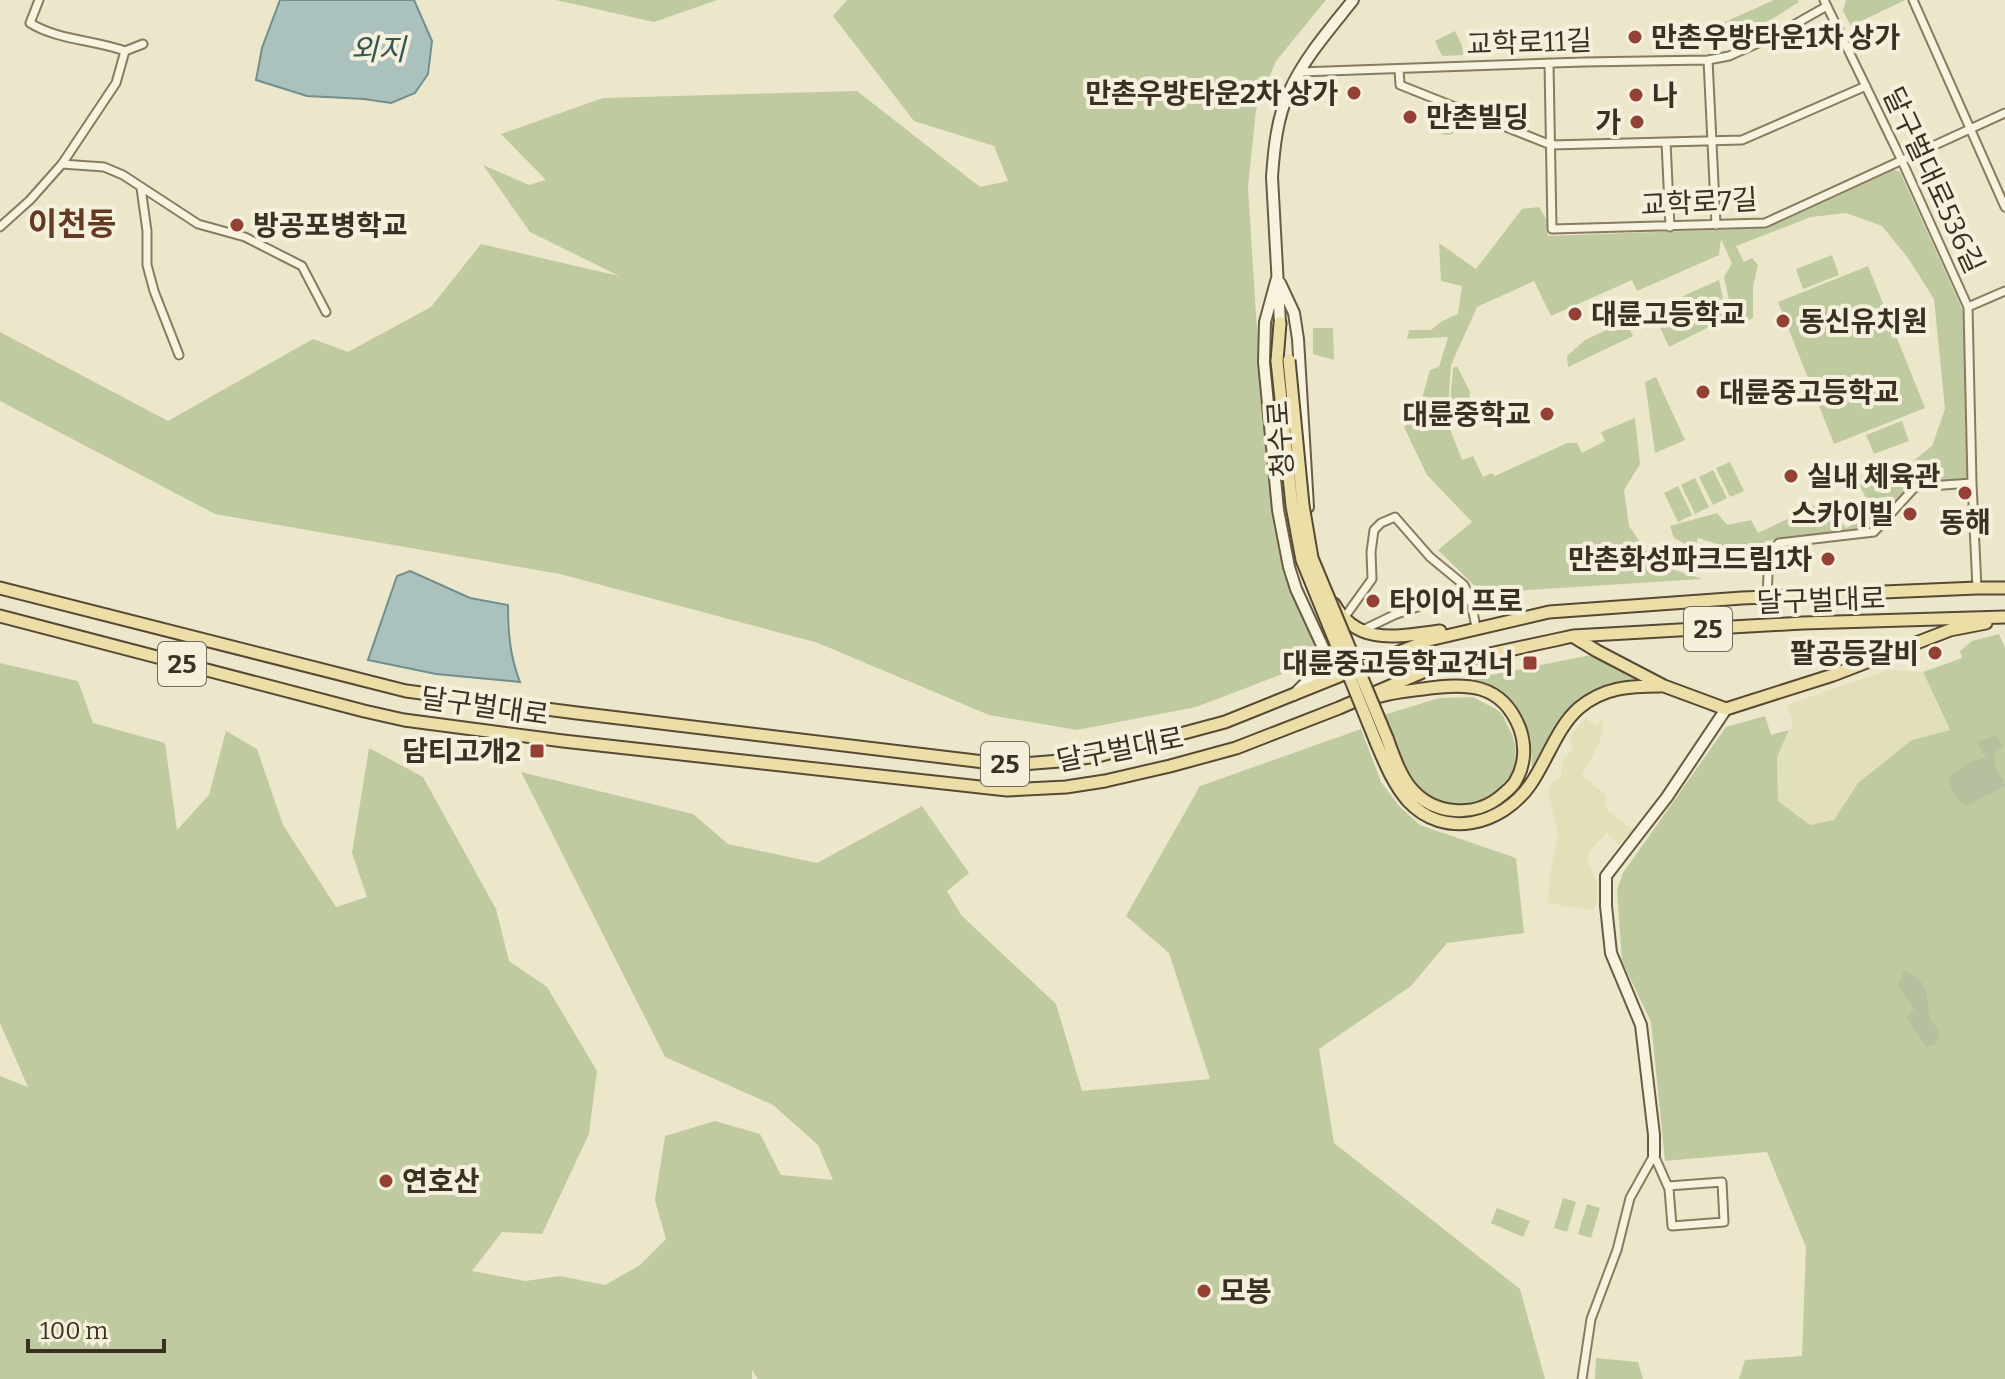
<svg xmlns="http://www.w3.org/2000/svg" width="2005" height="1379" viewBox="0 0 2005 1379" font-family="Bitter,'Noto Sans KR',serif">
<style>
.farmland{fill:#e1e0b9}
.green{fill:#c0caa0}
.cemetery{fill:#b7c09e}
.water{fill:#abc1be;stroke:#728f8c;stroke-width:2}
.lines{fill:none;stroke-linecap:round;stroke-linejoin:round}
.street-casing{stroke:#887b60;stroke-width:11}
.secondary-casing{stroke:#6a5c43;stroke-width:14}
.primary-casing{stroke:#574934;stroke-width:15}
.street{stroke:#f7f3de;stroke-width:7}
.secondary{stroke:#f7f3de;stroke-width:10}
.primary{stroke:#ebdfa7;stroke-width:11}
.primary-bridge-casing{stroke:#574934;stroke-width:15;stroke-linecap:butt}
.primary-bridge{stroke:#ebdfa7;stroke-width:11}
.poi-dot{fill:#934035;stroke:#f4f0db;stroke-width:3}
.labels{text-anchor:middle;stroke-width:8;stroke-linejoin:round;paint-order:stroke}
.shield{fill:#f4f0db;stroke:#726a5a;stroke-width:2}
.shield-label{font-size:26px;font-weight:bold;fill:#3a3123}
.poi-label{font-size:28px;font-weight:bold;fill:#3a3123;stroke:#f4f0db;text-anchor:start}
.street-label{font-size:28px;fill:#3a3123;stroke:#f4f0db}
.water-label{font-size:30px;font-style:italic;fill:#335658;stroke:#f4f0db}
.quarter-label{font-size:32px;font-weight:bold;fill:#643a25;stroke:#f4f0db}
</style>
<rect width="100%" height="100%" fill="#ece7cb"/>
<path class="farmland" d="M1888 670 1923 672 1949 730 1912 740 1858 783 1834 820 1810 825 1778 801 1777 757 1793 723 1787 705Z
M1586 718 1595 726 1604 719 1600 742 1582 775 1607 796 1605 808 1633 830 1619 845 1607 833 1591 850 1587 860 1597 883V900L1593 911 1548 903 1550 876 1558 834 1548 792 1552 782 1561 777 1562 759 1573 750 1570 736Z"/>
<path class="green" d="M556 0H717L654 22Z
M847 0H1326L1276 61 1256 110 1248 187 1256 315 1275 531 1288 583 1322 654 1306 665 1196 707 1077 730 989 715 818 643 560 574 215 514 0 401V332L168 421 313 339 348 352 431 307 481 244 619 276 530 232 483 165 529 185 546 180 501 134 603 98 857 91 980 187 1008 181 994 146 914 121 833 16Z
M1774 0H1798L1799 2 1772 19 1726 41 1718 25Z
M1846 0H1905L1851 26 1843 11Z
M1455 31 1462 46 1463 55 1442 56 1435 41Z
M1435 123a12 12 0 1 1 24 0a12 12 0 1 1-24 0Z
M1893 169 1900 172 1964 313 1969 476 1962 482 1913 485 1874 528 1765 541V566L1731 567 1716 551 1717 544 1698 538 1695 549 1674 538 1670 526 1717 513 1727 525 1751 520 1758 533 1823 502 1846 528 1874 514 1856 478 1902 470 1932 446 1945 409 1934 299 1908 258 1882 226 1846 213 1811 217 1736 246 1744 262 1752 258 1758 265 1753 287V318L1735 328 1724 277 1732 263 1721 239 1719 255 1637 291 1632 280 1551 316 1534 281 1477 307 1451 365 1447 421 1462 460 1473 456 1483 477 1492 473 1495 476 1567 443H1577L1582 453 1605 441 1601 432 1635 418 1640 464 1624 490 1629 526 1650 556 1672 569 1702 579 1482 593 1438 550 1472 522 1427 475 1404 427 1417 416 1430 370 1439 367 1448 337 1407 339 1409 330H1431L1442 321 1458 314 1462 286 1441 281 1439 243 1476 269 1522 209 1539 207 1546 219 1548 236 1765 228Z
M1832 255 1839 275 1803 289 1796 269Z
M1868 266 1925 408 1834 444 1778 302Z
M1719 280 1727 318 1669 347 1652 310Z
M1626 321 1633 336 1568 367 1567 356 1585 340Z
M1313 328H1333L1334 360 1313 354Z
M1457 366 1470 392 1469 402 1472 409 1449 419 1453 368Z
M1656 377 1685 440 1655 453 1645 382Z
M1902 421 1909 441 1874 454 1866 435Z
M1730 462 1744 491 1730 497 1716 468Z
M1713 470 1727 498 1713 505 1699 477Z
M1695 478 1709 507 1695 514 1681 485Z
M1678 486 1692 515 1678 522 1664 493Z
M1999 634 2005 648V1379H1739L1745 1360 1802 1356 1806 1247 1767 1152 1665 1161 1651 1022 1622 961 1617 890 1623 873 1726 727 1765 716 1771 735 1789 730 1777 757 1778 801 1810 825 1834 820 1858 783 1912 740 1950 730 1923 672 1962 658 1960 651 1972 641Z
M1591 655 1637 681C1627 682 1615 682 1605 685 1567 700 1550 739 1532 772L1531 738 1519 710 1498 689 1473 681 1475 678Z
M0 663 78 681 93 723 165 743 177 830 209 795 226 731 257 749 283 825 336 907 367 897 352 853 369 748 423 777 496 909 509 961 547 987 597 1071 589 1134 542 1234 502 1232 472 1271 525 1281 560 1276 605 1285 640 1265 666 1239 655 1200 665 1136 715 1121 760 1134 781 1175 833 1180 818 1145 773 1105 665 1057 521 772 693 814 728 844 817 863 922 806 969 873 947 891 961 915 1056 1004 1082 1091 1210 1079 1169 953 1126 916 1200 786 1361 729 1381 782 1400 807 1420 825 1516 858 1524 933 1447 943 1411 986 1319 1049 1334 1143 1520 1289 1545 1379H758L752 1370V1379H0V1076L28 1087 0 1023Z
M1473 697C1481 702 1492 706 1500 712 1504 716 1506 723 1509 728 1538 781 1467 834 1424 791 1403 770 1395 742 1384 715L1439 698Z
M1563 1198 1576 1202 1567 1232 1554 1228Z
M1587 1204 1600 1208 1591 1238 1578 1234Z
M1497 1208 1530 1221 1523 1237 1491 1223Z
M1596 1358 1638 1362 1643 1379H1595Z"/>
<path class="cemetery" d="M1996 735 2003 747 1994 753 1996 769 2005 783V786L1966 806C1954 798 1949 790 1949 776L1968 763 1986 757 1977 742Z
M1904 971 1918 977 1926 990 1930 1019 1939 1031 1936 1044 1926 1047 1907 1018 1914 1009 1898 986Z"/>
<path class="water" d="M280 0H414L432 41 428 74 415 93 391 103 364 99 307 96 256 80 262 48Z
M410 571 470 598 508 605C508 632 510 657 520 682L436 674 368 660 397 576Z"/>
<g class="lines">
<defs>
<path id="street" d="M39 0 30 23C57 40 95 40 125 51
M1824 0 1902 161 1968 307 1972 483 1977 588
M1913 0 2005 207
M1708 60 1716 225
M1549 63 1552 229 1765 223 2005 113
M1399 69 1400 85 1551 145 1742 140 1866 86
M1299 72 1583 62 1708 60 1729 56 1774 36 1827 6
M1666 142 1670 227
M62 164 104 167 123 175 198 224 245 237 302 266 326 312
M141 188 147 231V265L154 291 179 355
M0 227 30 200 62 164 116 83 125 51 143 44
M1968 307 2005 291
M1767 597 1769 553 1779 543 1874 532 1915 487 1972 483
M1344 618 1372 579 1371 552 1374 530 1381 523 1395 517 1430 557 1464 585 1471 600 1476 628
M1363 630 1394 615 1426 604 1471 600
M1654 1155 1669 1189 1672 1226 1724 1222 1722 1182 1668 1186
M1582 1379 1591 1319 1617 1250 1630 1198 1654 1155"/>
<path id="secondary" d="M1277 278 1265 322 1264 362 1278 510 1289 567 1296 589 1326 654C1322 673 1306 680 1294 695
M1280 283 1294 313 1298 339 1308 507
M1280 323 1272 177C1274 148 1277 118 1289 92 1304 58 1330 29 1353 0
M1654 1155V1135L1641 1025 1611 953 1606 906V876L1667 797 1726 709"/>
<path id="primary" d="M1277 361 1280 323
M0 588 406 691 577 713 1009 765 1060 761 1098 756 1225 722 1429 640 1549 612 1742 598 1977 588H2005
M1334 604C1358 647 1399 636 1440 631
M0 616 364 711 404 720 563 741 1007 790 1066 787 1105 781 1170 766 1236 748 1339 708 1439 665 1555 640 1573 636 1803 623 2005 617
M1574 637 1597 651 1664 686 1726 709 1833 675 1950 630 1986 623
M1381 696C1395 692 1409 691 1423 689 1466 683 1502 682 1520 729 1526 746 1525 766 1515 782 1512 787 1507 791 1502 795 1476 818 1433 816 1410 787 1399 773 1393 754 1387 738
M1376 742C1385 763 1393 784 1408 801 1444 840 1502 825 1530 785 1547 761 1557 727 1579 708 1604 687 1630 686 1660 686"/>
</defs>
<use href="#street" class="street-casing"/>
<use href="#secondary" class="secondary-casing"/>
<use href="#primary" class="primary-casing"/>
<use href="#street" class="street"/>
<use href="#secondary" class="secondary"/>
<use href="#primary" class="primary"/>
<defs>
<path id="primary-bridge" d="M1289 360 1303 505 1312 558 1387 738
M1277 361 1292 506 1302 560 1376 742"/>
</defs>
<use href="#primary-bridge" class="primary-bridge-casing"/>
<use href="#primary-bridge" class="primary-bridge"/>
</g>
<g class="poi-dot">
<circle cx="1635" cy="37" r="8"/>
<circle cx="1354" cy="93" r="8"/>
<circle cx="1636" cy="95" r="8"/>
<circle cx="1410" cy="117" r="8"/>
<circle cx="1637" cy="122" r="8"/>
<circle cx="237" cy="225" r="8"/>
<circle cx="1575" cy="314" r="8"/>
<circle cx="1783" cy="321" r="8"/>
<circle cx="1703" cy="392" r="8"/>
<circle cx="1547" cy="414" r="8"/>
<circle cx="1791" cy="476" r="8"/>
<circle cx="1965" cy="493" r="8"/>
<circle cx="1910" cy="514" r="8"/>
<circle cx="1828" cy="559" r="8"/>
<circle cx="1373" cy="601" r="8"/>
<circle cx="1935" cy="653" r="8"/>
<rect x="1522" y="655" width="16" height="16" rx="4"/>
<rect x="529" y="743" width="16" height="16" rx="4"/>
<circle cx="386" cy="1181" r="8"/>
<circle cx="1204" cy="1291" r="8"/>
</g>
<g class="labels">
<g class="shield">
<rect x="1684" y="607" width="48" height="44" rx="6"/>
<rect x="158" y="642" width="48" height="44" rx="6"/>
<rect x="981" y="742" width="48" height="44" rx="6"/>
</g>
<g class="shield-label">
<text x="1708" y="638">25</text>
<text x="182" y="673">25</text>
<text x="1005" y="773">25</text>
</g>
<g class="poi-label">
<text x="1651" y="47">만촌우방타운1차 상가</text>
<text x="1338" y="103" text-anchor="end">만촌우방타운2차 상가</text>
<text x="1652" y="105">나</text>
<text x="1426" y="127">만촌빌딩</text>
<text x="1621" y="132" text-anchor="end">가</text>
<text x="253" y="235">방공포병학교</text>
<text x="1591" y="324">대륜고등학교</text>
<text x="1799" y="331">동신유치원</text>
<text x="1719" y="402">대륜중고등학교</text>
<text x="1531" y="424" text-anchor="end">대륜중학교</text>
<text x="1807" y="486">실내 체육관</text>
<text x="1894" y="524" text-anchor="end">스카이빌</text>
<text x="1965" y="532" text-anchor="middle">동해</text>
<text x="1812" y="569" text-anchor="end">만촌화성파크드림1차</text>
<text x="1389" y="611">타이어 프로</text>
<text x="1919" y="663" text-anchor="end">팔공등갈비</text>
<text x="1514" y="673" text-anchor="end">대륜중고등학교건너</text>
<text x="521" y="761" text-anchor="end">담티고개2</text>
<text x="402" y="1191">연호산</text>
<text x="1220" y="1301">모봉</text>
</g>
<g class="street-label">
<text transform="translate(1529 42) rotate(-2)" y="10">교학로11길</text>
<text transform="translate(1934 180) rotate(65)" y="10">달구벌대로536길</text>
<text transform="translate(1699 202) rotate(-3)" y="10">교학로7길</text>
<text transform="translate(1280 439) rotate(-94)" y="10">청수로</text>
<text transform="translate(1821 600) rotate(-2)" y="10">달구벌대로</text>
<text transform="translate(485 706) rotate(8)" y="10">달구벌대로</text>
<text transform="translate(1120 749) rotate(-11)" y="10">달구벌대로</text>
</g>
<g class="water-label">
<text x="378" y="60">외지</text>
</g>
<g class="quarter-label">
<text x="72" y="235">이천동</text>
</g>
</g>
<path d="M28 1339v12h136v-12" fill="none" stroke="#3a3123" stroke-width="4"/>
<text x="40" y="1339" font-size="24" fill="#3a3123" stroke="#f4f0db" stroke-width="6" paint-order="stroke">100 m</text>
</svg>
